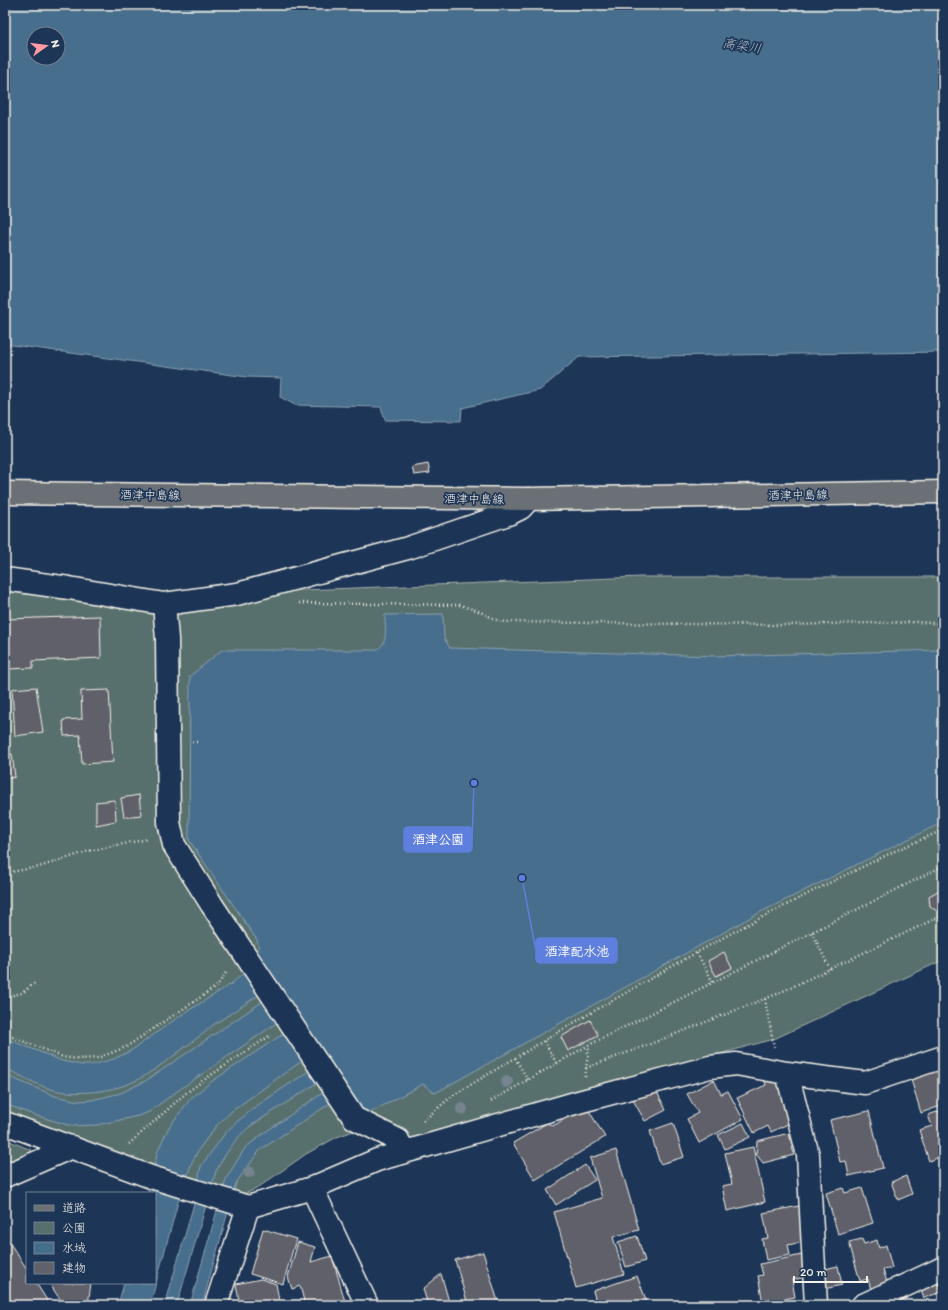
<svg xmlns="http://www.w3.org/2000/svg" width="948" height="1310" viewBox="0 0 948 1310" font-family="Itim,'Klee One',sans-serif">
<style>
.green{fill:#58706d;stroke:#a6b0aa}
.water{fill:#466e8d;stroke:#8ca2b1;fill-rule:evenodd}
.building{fill:#60616a;stroke:#f4f1e8}
.lines{fill:none;stroke-linecap:round;stroke-linejoin:round}
.minor-casing{stroke:#f4f1e8;stroke-width:25}
.major-casing{stroke:#f4f1e8;stroke-width:25}
.path{stroke:#f4f1e8;stroke-width:2.5;stroke-dasharray:1 3;stroke-linecap:butt}
.minor{stroke:#1d3557;stroke-width:22}
.major{stroke:#6a7074;stroke-width:22}
.tree{fill:#75848f}
.labels{text-anchor:middle;stroke-width:3.5;stroke-linejoin:round;paint-order:stroke}
.street-label{font-size:12px;fill:#f4f1e8;stroke:#1d3557}
.water-label{font-size:13px;font-style:italic;fill:#b7c3c8;stroke:#1d3557}
.leader{fill:none;stroke:#5e7fdd;stroke-width:1.5}
.callout-dot{fill:#5e7fdd;stroke:#1d3557;stroke-width:1.5}
.callout{fill:#5e7fdd;stroke:#5e7fdd;stroke-width:1.5}
.callout-label{font-size:13px;text-anchor:middle;font-weight:bold;fill:#fff}
</style>
<rect width="100%" height="100%" fill="#1d3557"/>
<filter id="ink" filterUnits="userSpaceOnUse"><feTurbulence type="fractalNoise" baseFrequency=".025" numOctaves="2"/><feDisplacementMap in="SourceGraphic" scale="8" xChannelSelector="R" yChannelSelector="G"/><feConvolveMatrix kernelMatrix="1 2 1 2 8 2 1 2 1" color-interpolation-filters="sRGB"/></filter>
<g filter="url(#ink)">
<path class="green" d="M641 577H943V960L774 1039 617 1082 400 1145 359 1129 337 1137 306 1154 256 1189 239 1196 5 1114V585L78 596 277 591Z
M5 1139 31 1150 28 1157 5 1166Z"/>
<path class="water" d="M5 5H943V352L579 357 540 390 462 408 461 421 385 420 381 407 295 405 280 397 281 378 247 377 5 344ZM34 34H58V58H34Z
M443 614 444 638 450 648 716 656 943 650V822L753 916 435 1093 423 1084 364 1116 347 1092 260 1150 236 1183 202 1305H190L226 1179 245 1148 264 1133 340 1081 334 1072 249 1127C235 1139 225 1154 216 1171L177 1305H165L193 1207 201 1166 226 1132 239 1120 258 1105 327 1059 321 1050 296 1065 233 1110 216 1126 199 1149 192 1162 178 1202 150 1305H118L124 1283H155V1193H148L158 1150 169 1127 191 1098 211 1082 302 1021 281 1020 173 1094 149 1112 138 1116 97 1125 72 1126 34 1115 5 1104V1075L55 1096 78 1101 92 1100 121 1093 147 1080 281 989 277 983 213 1025 204 1033C183 1048 162 1066 139 1079 116 1092 72 1097 47 1088 32 1082 19 1075 5 1068V1038L62 1061 82 1065H92L114 1059 132 1050 180 1016 231 984 248 970 255 951 259 948 257 940 189 840 190 676 222 650H375C389 646 385 627 385 615Z"/>
<path class="building" d="M428 464 430 473 414 475 412 467Z
M100 616 101 658 33 661V668L5 669V619Z
M36 687 43 732 15 736 12 689Z
M109 690 113 762 82 764 80 735 64 736 63 720 82 719 81 691Z
M12 754 15 777 5 779V755Z
M139 795 141 815 124 817 121 798Z
M115 800 116 821 96 825V802Z
M943 888V910L938 912 930 906 929 896Z
M724 952 732 968 716 976 708 961Z
M590 1020 598 1035 568 1051 561 1037Z
M937 1067 943 1084V1105L921 1113 910 1076Z
M773 1074 794 1121 771 1132 768 1126 754 1133 737 1098 766 1085 764 1078Z
M714 1080 721 1094 728 1091 743 1119 699 1143 687 1119 698 1113 687 1094Z
M655 1088 666 1110 645 1121 633 1100Z
M586 1106 605 1137 535 1180 513 1143 547 1123 553 1126Z
M943 1110V1156L929 1161 919 1130 932 1126 928 1115Z
M869 1111 883 1168 849 1176 846 1161 840 1162 830 1120Z
M673 1123 684 1157 660 1164 650 1131Z
M743 1123 750 1137 725 1149 718 1135Z
M789 1133 794 1155 763 1163 756 1154 757 1141Z
M753 1147 765 1202 727 1211 722 1186 732 1184 725 1153Z
M616 1150 639 1230 613 1237 624 1274 576 1288 554 1212 602 1198 590 1158Z
M585 1165 595 1180 556 1205 547 1190Z
M906 1176 912 1194 898 1200 891 1182Z
M843 1188 845 1193 862 1188 873 1223 838 1234 826 1193Z
M804 1205 811 1240 788 1245 790 1255 766 1260 762 1239 768 1238 763 1213Z
M263 1229 296 1239 283 1284 250 1274Z
M5 1236 27 1269V1283H36L50 1305H5Z
M637 1236 645 1261 626 1267 618 1242Z
M862 1239 864 1244 877 1240 879 1248 886 1245 892 1268 883 1270 888 1285 871 1290 868 1279 860 1281 849 1242Z
M298 1242 315 1247 311 1262 332 1256 346 1305H291L304 1301 300 1286 292 1289 288 1277Z
M483 1252 499 1305H468L455 1260Z
M806 1254 811 1276 792 1280 795 1297 763 1303 758 1276 763 1275 760 1264Z
M838 1266 842 1285 824 1289 820 1270Z
M441 1274 450 1305H428L423 1289Z
M637 1276 648 1305H597L593 1291Z
M936 1277 941 1292 924 1298 919 1283Z
M261 1279 276 1284 280 1305H235L234 1302 239 1301 236 1284Z
M49 1283H91L88 1305H64Z"/>
<g class="lines">
<defs>
<path id="minor" d="M5 579 69 588 164 604 237 594 408 548 511 513 521 508 529 499
M164 604 167 639 169 822 174 845 212 905 354 1118 398 1140
M787 1073 808 1155 816 1305
M5 1123 151 1177 248 1207 312 1188 377 1160 582 1101 710 1067 736 1064 787 1073 865 1083 943 1057
M5 1176 72 1147
M312 1188 367 1305
M216 1305 248 1207
M863 1305 943 1268"/>
<path id="major" d="M5 493 529 499 943 492"/>
</defs>
<use href="#minor" class="minor-casing"/>
<use href="#major" class="major-casing"/>
<path class="path" d="M299 603 459 605 476 610 499 621 506 622 781 625 918 622 943 624
M192 742H199
M5 873 39 867 89 851 148 839
M812 932 830 969
M697 953 713 982
M5 997 22 993 36 982
M765 999 774 1047
M5 1034 63 1057 77 1059 98 1058 126 1047 204 995 217 986 227 971
M544 1041 557 1064
M515 1058 528 1080
M586 1068 645 1046 777 994 943 915
M585 1077 589 1046
M491 1101 589 1045 943 866
M423 1121 452 1096 580 1019 676 964 737 930 833 881 895 851 943 830
M129 1144 186 1093 211 1075 271 1035"/>
<use href="#minor" class="minor"/>
<use href="#major" class="major"/>
</g>
<g class="tree">
<circle cx="507" cy="1082" r="6"/>
<circle cx="462" cy="1109" r="6"/>
<circle cx="249" cy="1172" r="6"/>
</g>
</g>
<g class="labels">
<g class="street-label">
<text transform="translate(150 495) rotate(1)" y="4">酒津中島線</text>
<text transform="translate(798 495) rotate(-1)" y="4">酒津中島線</text>
<text transform="translate(474 499) rotate(1)" y="4">酒津中島線</text>
</g>
<g class="water-label">
<text transform="translate(742 45) rotate(9)" y="5">高梁川</text>
</g>
</g>
<path class="leader" d="M474 783L472 840M522 878L536 951"/>
<g class="callout-dot">
<circle cx="474" cy="783" r="4"/>
<circle cx="522" cy="878" r="4"/>
</g>
<g class="callout">
<rect x="404" y="827" width="68" height="25" rx="4"/>
<rect x="536" y="938" width="81" height="25" rx="4"/>
</g>
<g class="callout-label">
<text x="438" y="844">酒津公園</text>
<text x="577" y="956">酒津配水池</text>
</g>
<rect width="948" height="1310" fill="none" stroke="#1d3557" stroke-width="20"/>
<rect x="10" y="10" width="928" height="1290" fill="none" stroke="#f4f1e8" stroke-width="1.5" filter="url(#ink)"/>
<rect x="26" y="1192" width="130" height="92" fill="#1d3557" stroke="#738091"/>
<rect x="34" y="1205" width="20" height="6" fill="#6a7074" stroke="#738091"/>
<text x="62" y="1212" font-size="12" fill="#f4f1e8">道路</text>
<rect x="34" y="1222" width="20" height="12" fill="#58706d" stroke="#738091"/>
<text x="62" y="1232" font-size="12" fill="#f4f1e8">公園</text>
<rect x="34" y="1242" width="20" height="12" fill="#466e8d" stroke="#738091"/>
<text x="62" y="1252" font-size="12" fill="#f4f1e8">水域</text>
<rect x="34" y="1262" width="20" height="12" fill="#60616a" stroke="#738091"/>
<text x="62" y="1272" font-size="12" fill="#f4f1e8">建物</text>
<g transform="translate(46 46) rotate(76)"><circle r="19" fill="#1d3557" stroke="#738091"/>
<path d="M0-3L7 15L0 10L-7 15Z" fill="#ff9aa2"/>
<text y="-6" font-size="11" font-weight="bold" text-anchor="middle" fill="#f4f1e8">N</text>
</g>
<path d="M794 1276v6h73v-6" fill="none" stroke="#f4f1e8" stroke-width="2"/>
<text x="800" y="1276" font-size="12" fill="#f4f1e8" stroke="#1d3557" stroke-width="3" paint-order="stroke">20 m</text>
</svg>
